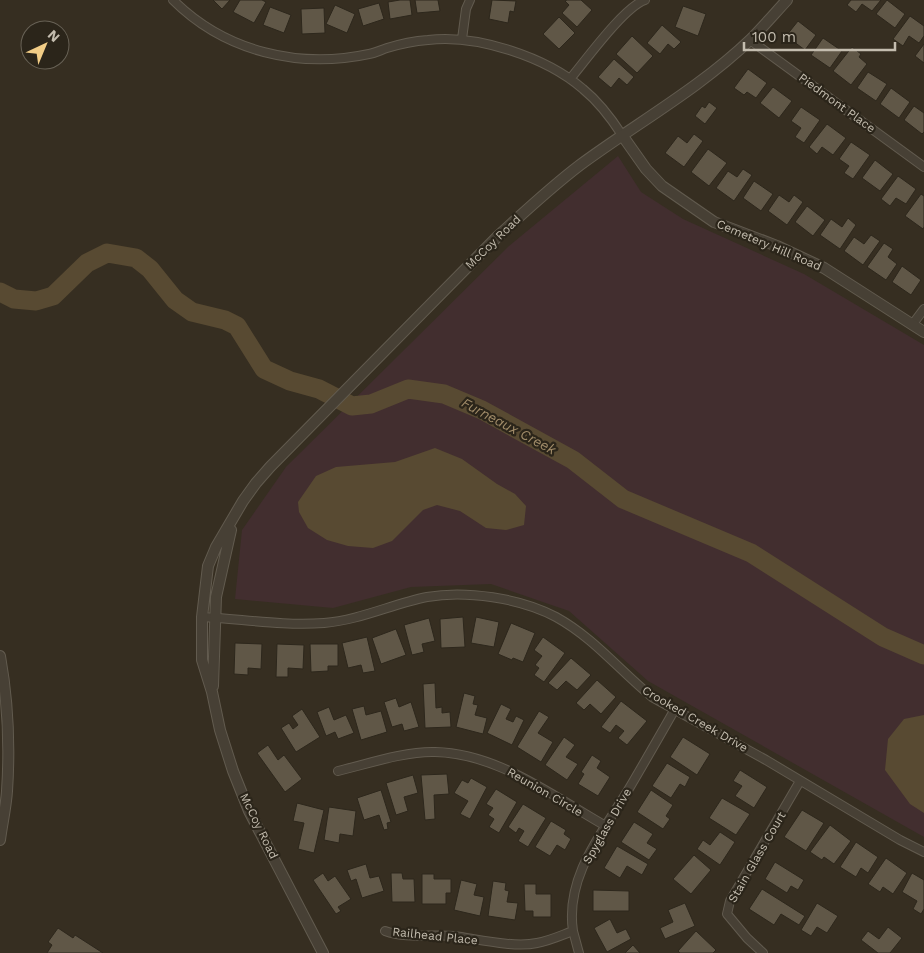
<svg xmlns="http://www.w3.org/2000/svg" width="924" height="953" viewBox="0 0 924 953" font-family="'Work Sans',sans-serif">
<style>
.green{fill:#422e2f}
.water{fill:#584a32}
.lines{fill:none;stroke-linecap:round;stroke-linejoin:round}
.river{stroke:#584a32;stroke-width:19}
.building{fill:#605747;stroke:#2d271c}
.minor-casing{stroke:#625b4f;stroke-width:10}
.tertiary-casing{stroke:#625b4f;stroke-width:12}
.minor{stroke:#474035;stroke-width:8}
.tertiary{stroke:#474035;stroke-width:10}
.labels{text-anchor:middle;stroke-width:4.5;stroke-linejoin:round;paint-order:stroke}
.street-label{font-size:12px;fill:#c4bdaf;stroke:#2b251a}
.water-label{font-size:14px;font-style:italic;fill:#a18c69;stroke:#2b251a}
</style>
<rect width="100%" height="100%" fill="#362e21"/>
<path class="green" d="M618 156 641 192 683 219 804 274 924 345V837L648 681 569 611 491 584 411 587 333 608 235 599 242 530 286 467 509 246Z"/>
<path class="water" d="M435 448 462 459 497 484 515 494 526 506 524 525 506 530 486 528 460 511 437 505 423 510 392 541 373 548 348 546 327 540 308 528 299 512 298 502 316 476 336 467 395 462Z
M924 715V813L910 804 885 770 888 739 904 719Z"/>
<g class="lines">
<path class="river" d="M0 292 14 299 36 301 53 296 87 263 107 253 136 258 150 269 175 300 192 312 225 320 237 326 264 369 290 381 319 389 352 406 371 404 408 389 444 394 482 410 573 460 623 499 751 553 883 637 924 655"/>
</g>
<path class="building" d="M213 0H230L222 9Z
M240 0H262L266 2 254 23 233 12Z
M400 0H410L412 15 390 19 388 2Z
M415 0H438L440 11 417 13Z
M492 0 516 1 514 12 510 11 508 23 489 19Z
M567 0H581L592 10 577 27 562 13 569 5 565 1Z
M851 0H881L872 11 862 4 856 12 847 5Z
M887 0 905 14 895 28 876 14Z
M379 3 384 19 363 26 358 9Z
M335 5 355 14 347 33 326 24Z
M683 6 706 14 698 36 675 27Z
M270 7 291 15 284 33 263 25Z
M324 8 325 33 302 34 301 9Z
M910 16 924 26V36L919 43 909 36 903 46 893 39Z
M559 17 575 33 559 49 543 34Z
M798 21 816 35 805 50 786 36Z
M662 25 681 42 674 49 668 44 660 54 647 43Z
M632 36 653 56 637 73 616 54Z
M823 38 842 51 830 68 811 55Z
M924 44V63L915 56Z
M852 47 861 54 859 57 867 64 851 85 833 71Z
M614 59 634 77 627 85 619 78 611 88 598 77Z
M748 69 767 83 756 98 747 92 744 95 734 88Z
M868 72 887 84 876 101 857 88Z
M773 87 792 101 779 118 760 103Z
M891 88 910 102 899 118 880 104Z
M709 102 717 108 705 124 695 116 702 106 705 108Z
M914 106 924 113V132L922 134 904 120Z
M801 107 820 120 804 143 795 137 801 128 791 121Z
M827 124 846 138 833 155 822 147 817 154 809 147Z
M694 134 703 141 684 167 665 153 678 136 687 143Z
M851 142 870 155 853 179 844 173 849 166 839 159Z
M708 149 727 163 709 186 691 172Z
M875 160 893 174 880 191 862 178Z
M743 169 752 175 734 201 716 188 728 171 737 177Z
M898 176 916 189 906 204 896 198 890 206 881 199Z
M754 181 773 194 761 211 743 198Z
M921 194 924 196V227L923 229 905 216Z
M779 195 789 202 794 195 803 202 787 225 768 211Z
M807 206 825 220 813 236 795 222Z
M848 218 856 225 840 249 820 235 831 219 842 227Z
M871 235 880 241 863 265 844 251 854 237 864 244Z
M884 243 893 249 888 257 897 264 886 280 867 267Z
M902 266 921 280 911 295 892 282Z
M463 617 465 647 441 648 440 619Z
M476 617 499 622 494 647 471 643Z
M429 618 435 641 422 644 424 652 412 655 404 625Z
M511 623 535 633 523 662 513 658 512 660 498 654Z
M396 629 406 655 381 664 372 638Z
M367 637 375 671 363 673 361 665 348 668 342 643Z
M543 637 565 653 544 682 534 675 539 668 535 665 542 656 534 650Z
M235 643 262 644 261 669 248 668V675L234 674Z
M277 644 304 645 303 669 288 668V677H276Z
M310 644H338V666H328V671L311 672Z
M571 658 591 675 577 690 566 681 557 690 548 683Z
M597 680 616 697 601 714 590 704 584 710 576 703Z
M435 683 436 708 442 707V713L450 712 451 727 425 728 423 684Z
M464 693 475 696 473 704 478 705 475 715 487 718 483 734 456 727Z
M396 698 399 707 411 702 419 727 404 731 402 724 392 727 384 702Z
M621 701 647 721 627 745 618 738 624 731 616 725 610 733 601 727Z
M501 704 511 709 506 719 513 722 516 716 524 720 512 745 487 733Z
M364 706 366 715 381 711 387 732 361 740 352 709Z
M329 707 334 720 346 715 354 733 338 739 335 732 326 736 317 712Z
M302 709 320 737 296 752 281 728 289 723 293 729 298 725 292 716Z
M539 711 549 717 538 733 553 742 541 762 517 747Z
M564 737 575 745 566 757 578 764 567 780 545 765Z
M683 737 710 754 697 775 670 757Z
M268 745 278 760 284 755 302 779 285 792 257 753Z
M592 755 601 761 597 768 610 777 598 796 578 784 584 774 581 772Z
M667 763 690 777 685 787 680 784 671 798 652 786Z
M740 770 767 787 754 808 735 796 742 786 733 781Z
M447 774 449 794 434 795 435 819 425 820 421 775Z
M413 775 418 793 404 797 408 811 396 815 386 783Z
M471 778 487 787 470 819 460 814 468 801 454 793 462 780 468 783Z
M496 789 517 802 499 833 489 827 494 819 488 815 493 808 486 804Z
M381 790 391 822 387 823 388 829 384 830 379 815 364 820 357 798Z
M651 790 673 805 666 816 670 819 663 829 637 812Z
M722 798 750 814 736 835 709 818Z
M297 803 324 810 314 853 298 849 304 823 293 821Z
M523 804 546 818 528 847 518 841 524 831 519 828 516 833 508 827Z
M329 807 356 811 353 836 340 834 339 843 324 840Z
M802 810 824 823 806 851 784 837Z
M551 821 566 830 564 834 571 839 565 850 557 845 550 856 535 847Z
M634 822 653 834 647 843 657 849 649 860 621 842Z
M830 825 851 841 834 864 824 857 822 860 810 852Z
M720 832 735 842 720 865 697 849 703 840 710 845Z
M856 842 878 857 868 873 861 868 856 877 840 867Z
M617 846 648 864 642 875 627 866 620 878 604 868Z
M694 855 711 870 691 894 673 879Z
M886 858 907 873 893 894 883 887 880 892 868 884Z
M775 862 804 880 798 890 791 886 787 893 765 879Z
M366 864 370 878 379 876 384 891 362 898 356 879 351 881 347 870Z
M323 873 328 881 335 876 351 899 338 907 341 911 336 914 313 880Z
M391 873H402L403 879H414L415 902H392Z
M912 873 924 880V909L921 914 913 909 917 901 902 892Z
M422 874H434V879H451V893H446V904H422Z
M461 880 477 884 474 895 484 897 480 916 454 910Z
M493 881 506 883 505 890 509 891 507 902 518 903 515 920 488 916Z
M524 884H536V894H551V917H533V911H525Z
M762 889 805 916 799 925 781 914 774 925 749 909Z
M593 890 629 891V911H593Z
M685 903 695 926 665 939 660 928 673 922 668 910Z
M817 903 838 916 827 933 817 927 811 936 801 930Z
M610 919 617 933 626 929 631 939 607 952 594 928Z
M888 927 902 938 890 953H878L861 940 868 931 879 939Z
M58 928 73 938 75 935 103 953H47L52 945 48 942Z
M696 931 716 950 713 953H680L678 951Z
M633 945 640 953H625Z"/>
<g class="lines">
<defs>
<path id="minor" d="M173 0C225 52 299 69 369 54 375 53 381 50 387 48 400 44 415 41 428 40 477 34 546 57 583 89 599 102 611 118 622 135
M462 39 466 9 470 0
M750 40 924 167
M570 79C586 60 624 7 645 0
M912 325 924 309
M202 617C242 619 283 626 324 623 360 620 392 604 427 597 465 590 521 598 556 617 594 638 619 670 652 697L766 760 900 840 924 852
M338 771C367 764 406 751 435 752 497 753 553 796 604 825
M385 931C407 939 431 934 454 936 477 939 514 948 537 943 549 941 562 935 573 931
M579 953C577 946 575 938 573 931 565 878 601 834 627 792 643 765 659 737 675 709
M763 953 747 938 727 914 730 901 800 781"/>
<path id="tertiary" d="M622 135 646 169 662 186 714 222 777 246 824 268 924 332
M0 656C8 701 10 746 7 791 6 807 2 824 0 840
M213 686 216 597 231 530
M323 953 249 811 233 771 220 730 212 692 202 660V617L208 566 216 547 243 501 256 483 270 467 497 237C524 212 551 187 580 165 637 123 700 88 751 39 763 27 775 13 787 0"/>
</defs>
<use href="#minor" class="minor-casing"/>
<use href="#tertiary" class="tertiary-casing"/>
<use href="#minor" class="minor"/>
<use href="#tertiary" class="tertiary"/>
</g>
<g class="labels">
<g class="street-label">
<text transform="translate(837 103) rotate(36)" y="4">Piedmont Place</text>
<text transform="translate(493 242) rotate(-44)" y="4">McCoy Road</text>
<text transform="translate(769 245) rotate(23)" y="4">Cemetery Hill Road</text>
<text transform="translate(695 719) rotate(30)" y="4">Crooked Creek Drive</text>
<text transform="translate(545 792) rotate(30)" y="4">Reunion Circle</text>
<text transform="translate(259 826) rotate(64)" y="4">McCoy Road</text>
<text transform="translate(607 826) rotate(-60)" y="4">Spyglass Drive</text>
<text transform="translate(757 857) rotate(-60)" y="4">Stain Glass Court</text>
<text transform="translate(435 936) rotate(6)" y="4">Railhead Place</text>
</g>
<g class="water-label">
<text transform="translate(509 426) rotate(28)" y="5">Furneaux Creek</text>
</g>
</g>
<g transform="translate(45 45) rotate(44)"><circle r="24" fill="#2b251a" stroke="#686256"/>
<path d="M0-4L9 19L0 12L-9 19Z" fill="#f2cd86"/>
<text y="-8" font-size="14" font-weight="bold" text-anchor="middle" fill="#c4bdaf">N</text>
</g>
<path d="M744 42v8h151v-8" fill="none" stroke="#c4bdaf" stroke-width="2.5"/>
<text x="752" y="42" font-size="15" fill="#c4bdaf" stroke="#2b251a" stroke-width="4" paint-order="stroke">100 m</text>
</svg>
